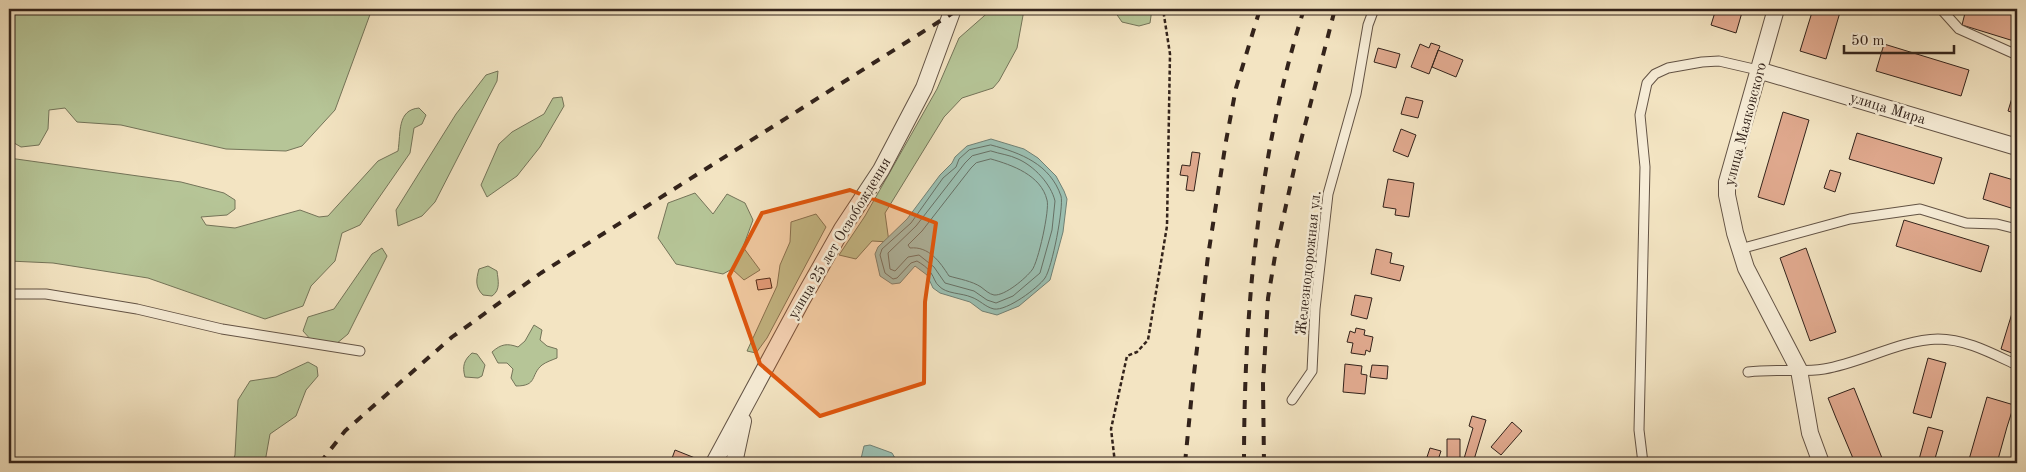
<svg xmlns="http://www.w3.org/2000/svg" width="2026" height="472" viewBox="0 0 2026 472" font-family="'Old Standard TT',serif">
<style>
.green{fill:#b6c597;stroke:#747459}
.water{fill:#9bbfb1;stroke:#718175}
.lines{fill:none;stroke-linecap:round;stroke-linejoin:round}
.shore{stroke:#677166;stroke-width:1}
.building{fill:#e0a98e;stroke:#33231b}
.service-casing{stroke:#635345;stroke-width:11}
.minor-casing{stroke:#635345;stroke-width:18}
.path{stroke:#33231b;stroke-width:2.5;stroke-dasharray:4 2.5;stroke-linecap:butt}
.service{stroke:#f7edd7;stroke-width:9}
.minor{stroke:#f7edd7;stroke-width:16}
.rail{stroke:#33231b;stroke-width:4;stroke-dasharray:9 9;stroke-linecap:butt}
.marked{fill:#df560d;fill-opacity:0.2;stroke:#df560d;stroke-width:4;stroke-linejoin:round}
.labels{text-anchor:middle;stroke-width:5;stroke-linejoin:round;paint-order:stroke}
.street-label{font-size:15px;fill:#33231b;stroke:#f7edd7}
</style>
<rect width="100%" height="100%" fill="#f3e4c2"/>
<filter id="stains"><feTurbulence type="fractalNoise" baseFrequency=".004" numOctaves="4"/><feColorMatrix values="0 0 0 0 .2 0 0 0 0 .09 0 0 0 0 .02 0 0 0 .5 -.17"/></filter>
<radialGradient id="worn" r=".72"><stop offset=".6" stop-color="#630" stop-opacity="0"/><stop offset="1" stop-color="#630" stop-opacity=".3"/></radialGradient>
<path class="green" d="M9 9H372L335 110 302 146 286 151 226 149 121 125 77 122 65 108 49 110 48 129 39 145 21 147 9 140Z
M992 9H1022L1024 10 1017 48 999 81 993 88 962 98 944 117 885 213 889 242 872 241 856 259 839 255 865 216 937 89 959 38Z
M1113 9H1152L1150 23 1139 26 1122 22Z
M498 71 497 81 435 202 422 216 398 226 396 210 456 114 486 75Z
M562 97 564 106 540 147 517 176 487 197 481 185 499 144 512 132 544 114 553 98Z
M419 108 426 115 422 124 414 128 410 153 360 225 342 233 335 261 311 286 303 306 265 319 148 278 53 263 9 261V158L181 182 224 193 235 200V209L227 215 201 217 206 225 235 228 300 210 319 217 328 216 378 161 398 151C401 132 397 110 419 108Z
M695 193 713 214 727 194 745 203 753 220 743 247 760 270 744 280 732 269 723 274 676 264 658 238 668 203Z
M816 214 826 227 767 338 756 353 747 351 777 286 780 265 790 242 791 222Z
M382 248 387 256 348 334 330 349 312 341 303 331 308 317 334 309 372 254Z
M488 266 497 271C498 280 501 290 492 296L483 295C475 287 476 280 479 269Z
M534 325 542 330 540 340 547 346 557 349V358C552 360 546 362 542 365 530 375 538 386 516 386L511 378 513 369 507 363H498L492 352C501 344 507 343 518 347L525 341Z
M472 353 477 354 485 365 482 376 478 378 465 377C462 366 464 360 472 353Z
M308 362 317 367 318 376 306 390 296 416 270 434 265 462 262 463H232L235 455 238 400 250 381 276 377Z"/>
<path class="water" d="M991 139 1024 149 1038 158 1056 176 1064 191 1067 199 1063 232 1050 280 1019 306 997 315 982 311 970 302 940 293 933 288 927 275 915 266 900 283 892 284 880 276 875 254 878 247 907 219 940 175 952 163 955 157 967 146Z
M870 445 892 453 895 458 894 463H860L864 446Z"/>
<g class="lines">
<path class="shore" d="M991 145C1021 153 1050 164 1061 196 1064 207 1052 268 1045 278 1038 288 1007 311 994 309 985 307 980 300 971 297 962 293 946 294 939 286 935 283 934 277 931 273 928 268 922 264 917 261L911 263 897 278 893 279 885 273 880 255 882 249 911 223 943 178 956 167 959 159 969 150Z
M991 151C1000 154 1010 155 1018 159 1034 166 1051 184 1055 201L1052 230 1040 273 1013 296 996 303 987 300 974 291 945 283 934 267 919 255 908 257 895 271 890 269 888 253 916 226 965 163 972 156Z
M991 159C1012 165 1041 175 1047 200 1050 209 1038 263 1032 270 1026 278 1005 296 994 295 989 294 985 290 981 287 972 281 959 279 949 276 940 262 929 246 910 248L908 245 922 231 971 168 976 163Z"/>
</g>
<path class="building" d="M1716 9H1743L1736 33 1711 25Z
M1813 9H1841L1826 59 1800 51Z
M1966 9H2002L2017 13V42L1962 25Z
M1431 43 1440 46 1429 74 1411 67 1420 44 1429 48Z
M1884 44 1969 70 1961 96 1876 71Z
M1378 48 1400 54 1396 68 1374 62Z
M1438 50 1463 60 1456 77 1432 67Z
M2016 85H2017V114L2008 111Z
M1406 97 1423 101 1418 118 1401 114Z
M1783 112 1809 120 1784 205 1758 197Z
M1401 129 1416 135 1408 157 1393 151Z
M1857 133 1942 158 1934 184 1849 159Z
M1192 152 1200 153 1194 191 1186 190 1188 176 1180 175 1182 165 1190 166Z
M1830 170 1841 173 1835 192 1824 188Z
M1990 173 2017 181V210L1983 199Z
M1388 179 1414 183 1409 217 1395 215 1396 209 1383 207Z
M1904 220 1989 246 1981 272 1896 246Z
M1806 248 1836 332 1810 341 1780 258Z
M1376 249 1392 253 1390 263 1404 266 1400 281 1371 274Z
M770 278 772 288 758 290 756 280Z
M1355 295 1372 298 1367 319 1351 315Z
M2017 297V355L2001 349Z
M1356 328 1365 330 1364 335 1373 337 1370 352 1366 350 1365 355 1351 353 1353 343 1347 342 1350 331 1355 333Z
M1928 358 1946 363 1931 418 1913 413Z
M1345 364 1362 366 1361 374 1367 375 1365 394 1343 392Z
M1372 365 1388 366 1387 379 1370 377Z
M1854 388 1884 463H1855L1836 418 1828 398Z
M1987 397 2014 405 2007 427 1997 463H1968Z
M1472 416 1486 420 1473 463H1466L1463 462 1473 428 1469 426Z
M1512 422 1522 431 1501 455 1491 447Z
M1928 427 1943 431 1934 462 1918 463Z
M1447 439H1460V463H1447Z
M1430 448 1441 451 1437 463H1422L1423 459 1426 460Z
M675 450 695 458 693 463H677L671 461Z"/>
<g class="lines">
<defs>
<path id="service" d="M1941 9 1959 29 2017 55
M1740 249 1850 219 1920 209 1966 223 1997 224 2017 229
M9 294H46L137 309 222 329 360 351
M1748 372C1774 368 1799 373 1824 369 1862 363 1899 340 1938 339 1966 339 1993 354 2017 365
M1292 400 1312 371 1315 309 1328 194 1356 94 1368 25 1374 9
M1643 463 1639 430 1645 167 1640 115 1647 83 1655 74 1668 68 1702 62 1719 61 1758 70"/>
<path id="minor" d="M1776 9 1727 182V195L1735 233 1746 268 1799 370 1810 433 1821 463
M1758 70 2017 147
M714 463 803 298 842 229 881 170 924 88 953 9
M734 463 743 421"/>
</defs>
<use href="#service" class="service-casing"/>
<use href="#minor" class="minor-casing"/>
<path class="path" d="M1115 463 1111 429 1127 356 1137 352 1148 340 1167 226 1170 54 1163 9"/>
<use href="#service" class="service"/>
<use href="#minor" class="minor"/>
<path class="rail" d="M320 463 345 431 452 337 541 273 959 9
M1185 463 1193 382 1208 256 1226 141 1236 88 1260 9
M1244 463C1244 310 1258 155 1304 9
M1264 463 1263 384 1268 298 1276 250 1297 156 1335 9"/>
</g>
<path class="marked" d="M850 190 936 223 925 302 924 383 820 416 760 364 729 276 762 213Z"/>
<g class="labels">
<g class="street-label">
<text transform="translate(1888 108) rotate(17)" y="5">улица Мира</text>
<text transform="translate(1745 124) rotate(-75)" y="5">улица Маяковского</text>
<text transform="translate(839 238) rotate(-59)" y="5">улица 25 лет Освобождения</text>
<text transform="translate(1308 263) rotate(-84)" y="5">Железнодорожная ул.</text>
</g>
</g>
<rect width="2026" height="472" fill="none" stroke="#f3e4c2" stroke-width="30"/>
<rect x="10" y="10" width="2006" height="452" fill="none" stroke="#33231b" stroke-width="2.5"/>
<rect x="15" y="15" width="1996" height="442" fill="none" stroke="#33231b"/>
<path d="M1844 45v8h110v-8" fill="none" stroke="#33231b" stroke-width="2.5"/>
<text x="1851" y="45" font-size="15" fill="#33231b" stroke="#f7edd7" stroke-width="4" paint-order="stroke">50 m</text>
<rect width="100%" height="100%" filter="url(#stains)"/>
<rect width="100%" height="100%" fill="url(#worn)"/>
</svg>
